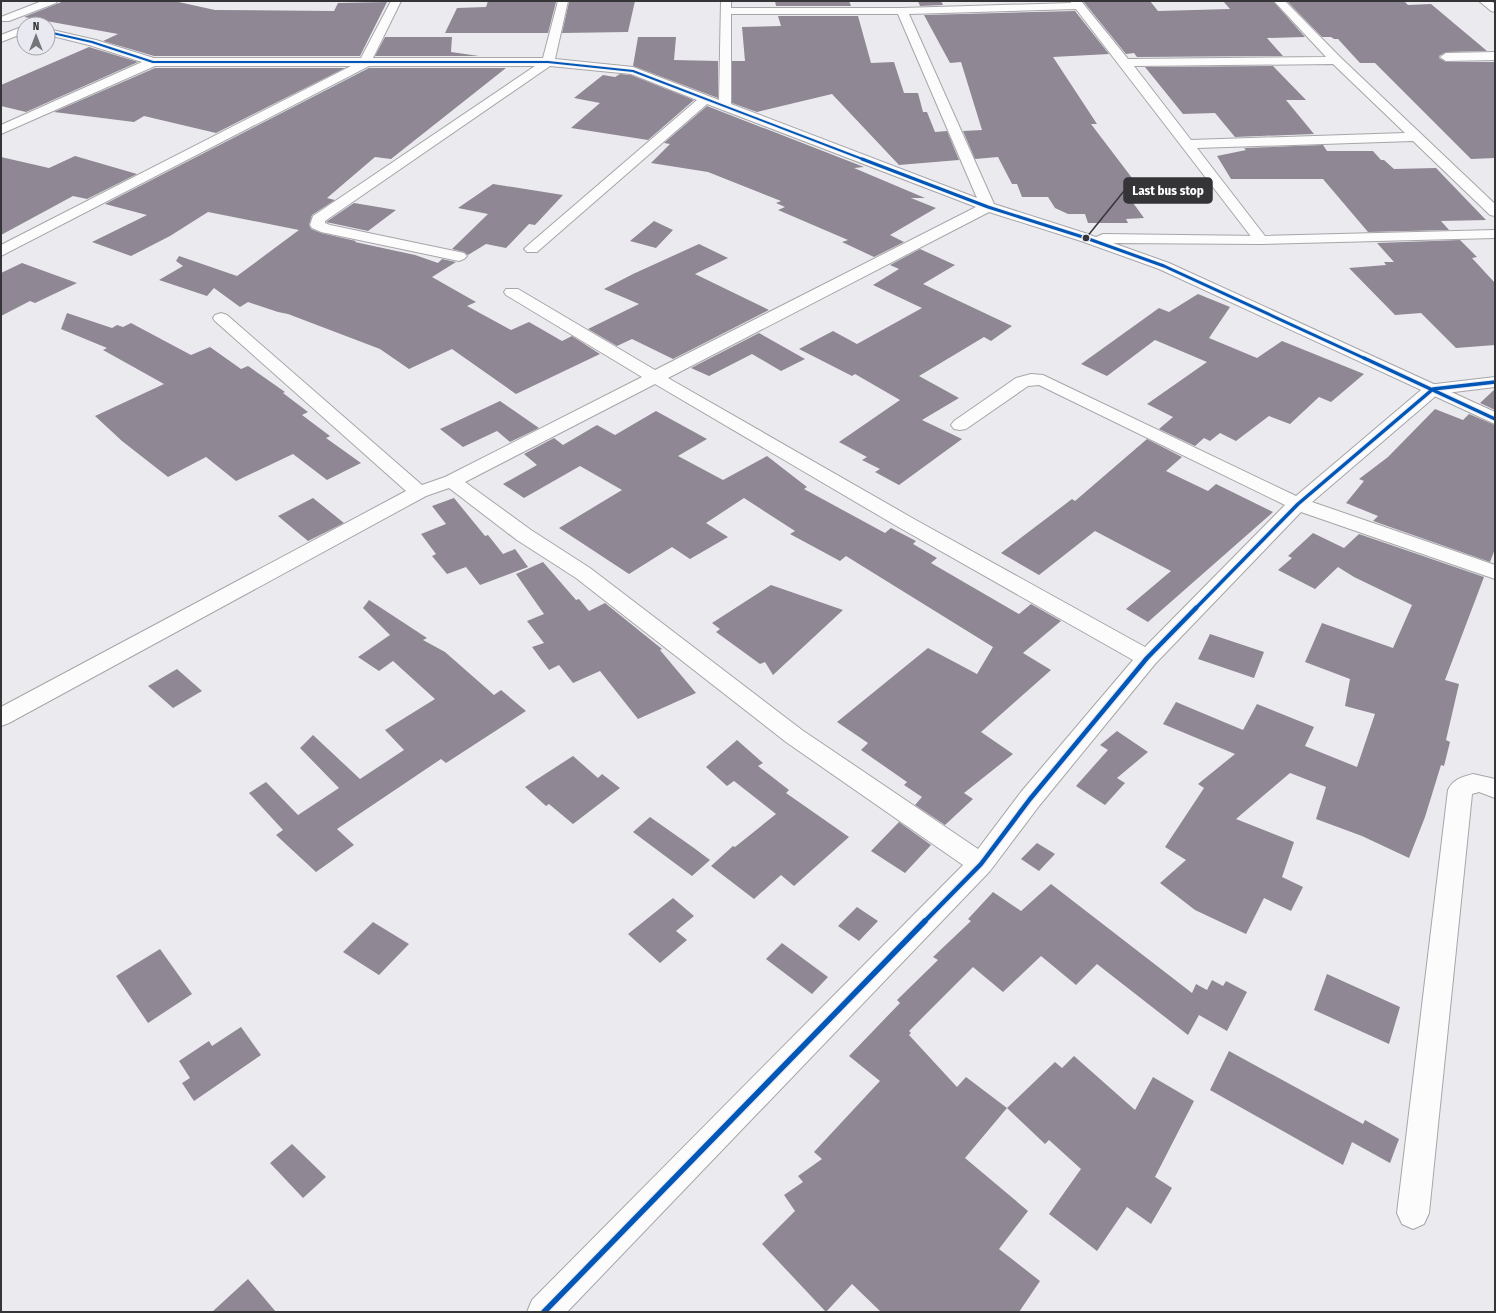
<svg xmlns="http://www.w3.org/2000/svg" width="1496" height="1313" viewBox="0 0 1496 1313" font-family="'Fira Sans Condensed',sans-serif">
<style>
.building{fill:#8f8794}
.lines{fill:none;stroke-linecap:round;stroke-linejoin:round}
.minor-casing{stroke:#a6a6a9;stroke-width:2}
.tertiary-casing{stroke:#a6a6a9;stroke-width:2}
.minor{fill:#fcfcfd;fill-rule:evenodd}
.tertiary{fill:#fcfcfd;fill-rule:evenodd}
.cycleway-far4-casing{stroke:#e9eaf1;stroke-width:3.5}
.cycleway-far3-casing{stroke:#e9eaf1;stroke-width:4.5}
.cycleway-far2-casing{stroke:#e9eaf1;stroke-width:5.5}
.cycleway-far1-casing{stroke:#e9eaf1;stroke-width:7}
.cycleway-casing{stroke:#e9eaf1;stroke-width:8}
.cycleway-far4{stroke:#0057b8;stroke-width:2}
.cycleway-far3{stroke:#0057b8;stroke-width:3}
.cycleway-far2{stroke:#0057b8;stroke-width:3.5}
.cycleway-far1{stroke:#0057b8;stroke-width:4.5}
.cycleway{stroke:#0057b8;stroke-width:5.5}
.leader{fill:none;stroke:#353538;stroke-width:1.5}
.callout-dot{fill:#353538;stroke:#e9eaf1;stroke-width:1.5}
.callout{fill:#353538;stroke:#353538;stroke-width:1.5}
.callout-label{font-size:13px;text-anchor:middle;font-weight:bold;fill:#fff}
</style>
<rect width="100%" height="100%" fill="#ebebef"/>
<path class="building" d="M64 1H174L215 10 334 11 338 3 387 2 360 56H154L103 41 118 34 24 17Z
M488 1 556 2 548 33H445L457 8 486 7Z
M635 1 628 32 562 33 569 2Z
M775 1H849L851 6H776Z
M918 1H941L943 5 920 6Z
M1083 1H1150L1158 11 1230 9 1223 1H1273L1305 37 1267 38 1283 56 1137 57 1134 53 1126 54Z
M1287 1 1405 2 1408 5 1431 4 1487 51 1446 52 1439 56V58L1446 62H1495V158L1471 159 1375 63H1360L1338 39H1334L1331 37H1322Z
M1075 11 1109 54 1053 57 1097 124H1091L1148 199 1131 200 1144 218 1126 219 1128 223H1088L1085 214H1068L1055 208 1048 197H1022L1017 184H1012L998 157 975 159 963 131 982 130 961 62 950 63 924 15Z
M778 16H858L871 63 894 62 904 93H918L923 112H927L935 132 947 131 959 160 899 165 832 94 757 112 732 103V61H745L742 27 781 26Z
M385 37H452L451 52 479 56H375Z
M638 37H676L674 60 718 61V98L633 66Z
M89 47 138 62 26 112 1 106V85Z
M1273 66 1306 100H1286L1314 134 1235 137 1215 113 1183 114 1145 67Z
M155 68H345L216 133 144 116 134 122 54 112Z
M369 68H506L391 159 375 157 327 198 335 200 312 215 309 225 311 229 321 233 356 241 355 242 415 255 438 263 442 259 456 262 432 277 476 302 467 306 511 330 529 322 562 341 572 336 600 354 516 394 452 349 409 369 380 349 288 314 278 312 248 302 240 307 214 288 207 296 159 280 183 266 176 261 179 256 237 276 299 230 208 212 170 236 131 256 92 242 147 215 105 204Z
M620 74 631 75 694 100 648 140 571 128 600 103 574 98 603 75 615 77Z
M707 106 864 167 854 168 925 198H911L936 208 890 235 904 242 874 257 842 242 848 240 778 210 785 207 776 203 781 201 708 172 651 163 670 144 664 143Z
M1323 145 1327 151H1373L1381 160H1384L1394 169 1436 168 1486 220 1441 221 1449 230 1368 232 1323 179H1231L1217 156 1246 150 1244 148Z
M75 156 137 174 87 199 73 196 1 235V157L49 168Z
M493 184 563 195 535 225 529 224 506 248 486 244 468 255 464 252 452 249 488 214 458 208Z
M354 203 396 210 368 231 326 222Z
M654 221 673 230 656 248 630 241Z
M1460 240 1477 257 1472 258 1495 283V345L1456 348 1421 313 1395 315 1349 268 1386 265 1384 262H1394L1377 243Z
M699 244 728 258 695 274 769 310 673 359 632 339 617 346 588 329 639 304 604 289 633 274Z
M920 249 955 265 923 284 1012 326 991 341 984 337 919 376 959 398 922 420 962 439 899 485 875 472 880 469 862 460 867 457 839 442 900 400 855 374 852 376 799 349 833 331 857 344 922 308 873 285 899 269 890 265Z
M22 263 77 283 35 303 30 301 1 316V273Z
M1198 294 1230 307 1209 338 1257 358 1282 341 1364 374 1331 402 1319 397 1290 424 1269 416 1236 441 1220 433 1210 441 1204 438 1195 446 1159 429 1173 417 1147 404 1207 362 1155 340 1107 376 1081 364 1159 308 1169 312Z
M67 313 112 328 117 325 123 327 131 323 191 355 210 347 241 369 248 366 285 392 283 393 308 412 302 415 330 436 326 438 361 463 327 480 293 454 236 481 206 457 168 477 122 441 95 416 164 384 103 350 107 348 61 329Z
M759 333 805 359 781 371 752 354 709 376 691 368Z
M1495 389V410L1480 403Z
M500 401 539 428 510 442 497 431 463 447 440 429Z
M1435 409 1463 420 1469 414 1495 425V549L1490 562 1373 521 1378 516 1346 503 1364 481 1359 479 1388 457Z
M656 411 707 439 678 456 723 480 767 456 807 487 804 489 885 533 891 528 916 541 913 544 937 558 931 563 1019 614 1031 604 1061 621 1023 653 1051 670 981 732 1013 754 964 793 973 799 945 825 915 805 922 797 904 785 907 782 861 750 868 743 837 722 928 648 977 674 993 647 846 556 840 561 790 534 795 531 744 498 706 523 728 537 690 559 672 547 629 574 559 528 622 490 580 466 524 498 503 484 537 465 524 454 554 438 563 445 597 425 615 435Z
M1147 439 1182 457 1166 471 1208 491 1216 484 1273 512 1148 622 1126 609 1171 571 1095 531 1039 575 1001 553 1072 499 1075 501Z
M313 498 344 523 308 541 278 516Z
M454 498 485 536 488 535 503 554 515 549 528 567 480 585 466 567 447 574 432 556 436 554 421 534 446 524 432 506Z
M1313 533 1344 548 1359 534 1484 577 1445 680 1459 684 1446 740 1450 742 1444 766 1441 765 1425 817 1409 858 1362 836 1316 819 1326 787 1290 773 1236 819 1294 842 1282 877 1303 887 1291 911 1264 898 1246 934 1195 910 1160 883 1186 860 1165 847 1204 788 1198 784 1235 754 1163 724 1176 702 1243 730 1257 704 1314 727 1305 746 1357 767 1375 714 1345 706 1350 679 1305 662 1322 623 1393 648 1412 605 1354 577 1338 567 1315 589 1278 570 1292 558 1288 556Z
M543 562 576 600 579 599 589 611 605 603 662 649 660 650 696 693 638 719 600 671 573 683 559 665 549 670 532 647 544 643 527 621 544 614 516 574Z
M771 585 843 610 773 675 765 662 760 664 716 632 720 629 712 623Z
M369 600 427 638 423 640 445 652 494 695 501 690 526 711 446 763 441 759 337 829 354 845 316 872 276 835 283 830 249 793 266 782 298 815 339 788 300 748 313 735 360 779 404 750 385 730 435 699 393 661 379 671 358 657 390 635 363 608Z
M1210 634 1264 652 1254 678 1198 659Z
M177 669 202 691 173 708 148 686Z
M1117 731 1148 752 1117 778 1125 783 1105 805 1076 786 1108 750 1100 745Z
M737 740 763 763 758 766 789 790 786 793 849 837 794 886 781 875 754 899 711 866 733 846 735 847 776 814 734 781 727 786 706 767Z
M573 756 598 778 602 774 620 788 573 824 549 804 546 806 525 787Z
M650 817 694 848 710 860 692 876 633 832Z
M899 822 931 845 905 873 871 851Z
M1037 843 1055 854 1039 871 1021 859Z
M1051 884 1192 993 1196 984 1207 990 1212 980 1223 986 1226 981 1247 992 1227 1031 1199 1015 1188 1035 1097 964 1076 985 1041 956 1003 992 973 967 909 1031 911 1033 909 1035 957 1087 966 1077 1007 1108 965 1158 1028 1211 999 1249 1040 1281 1019 1312H881L852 1284 826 1312 762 1244 795 1211 784 1195 803 1182 798 1176 822 1159 814 1152 880 1081 849 1056 900 1003 897 1000 938 960 933 957 971 921 968 919 993 892 1021 911Z
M673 898 694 916 676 931 687 940 660 963 628 934Z
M857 907 878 921 859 941 838 926Z
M373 922 409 944 379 975 343 952Z
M782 943 828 977 812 994 766 959Z
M160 949 192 994 148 1023 116 976Z
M1327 974 1400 1007 1389 1044 1314 1010Z
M241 1027 261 1055 194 1101 182 1083 190 1078 179 1061 209 1041 212 1046Z
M1229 1051 1363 1124 1365 1120 1399 1139 1390 1163 1352 1142 1343 1165 1210 1090Z
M1074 1056 1135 1110 1153 1077 1194 1101 1155 1177 1172 1188 1151 1224 1127 1207 1097 1251 1049 1214 1081 1169 1049 1140 1045 1144 1007 1108 1055 1062 1062 1068Z
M292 1144 326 1177 303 1198 270 1163Z
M248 1279 276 1312H212Z"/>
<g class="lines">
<defs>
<path id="minor" d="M42 1H57L56 3 9 21H1V17Z
M391 1H401L373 58H543L558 1H568L555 59 633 67 719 100 721 1H731V8H902L1071 3 1070 1H1081L1128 59 1326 57 1274 1H1285L1340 57 1495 204V216L1490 215 1413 141 1197 148 1268 240 1266 243H1256L1076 9 909 14 994 204 1091 235 1093 238 1091 241H1081L989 212 668 378 914 519 1145 647 1285 505 1039 385 1028 386 966 429 960 430 954 429 951 425 954 421 1016 378 1031 374 1043 375 1296 496 1427 385 1495 377V387L1438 394 1312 502 1495 565V579L1301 512 1155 664 1039 806 990 871 567 1312H527L532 1300 963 865 786 742 576 578 517 540 449 488 426 496 9 723 1 726V707L406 491 215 321 213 318 215 315 221 313 227 315 422 485 445 477 642 377 506 295 504 292 506 289H518L655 370 976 207 707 104 537 252H527L524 249 527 246 697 100 631 74 550 66 325 221V223L330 225 464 253 467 256 464 259 459 261 321 232 312 228 310 225 313 216 535 66H369L1 256V245L351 66H155L1 134V125L142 62 89 45 48 35V29L96 40 154 58H361ZM731 14H898L977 198 731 104ZM1333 64 1405 133 1191 140 1134 66ZM655 384 900 528 1133 660 1021 792 978 849 802 730 590 568 531 530 465 482Z
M1479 1H1491L1495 4V12L1491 11Z
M24 26V33L1 42V35Z
M1495 52V60L1446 61 1440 57 1446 53Z
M1473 774 1495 779V798L1479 792 1472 794 1429 1213 1424 1224 1413 1229 1402 1224 1397 1213 1448 790C1453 779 1462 777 1473 774Z"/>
<path id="tertiary" d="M1495 230V238L1261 244 1113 243 1169 263 1495 412V424L1159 269 1081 241 1079 238 1081 235 1086 234 1096 237 1103 234 1261 236Z"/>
</defs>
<use href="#minor" class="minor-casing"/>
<use href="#tertiary" class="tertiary-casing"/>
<use href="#minor" class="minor"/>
<use href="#tertiary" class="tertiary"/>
<defs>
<path id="cycleway-far4" d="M48 32 92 42 153 62H548L633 71 865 160"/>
<path id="cycleway-far3" d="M862 159 988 207 1086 238 1164 266 1366 359"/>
<path id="cycleway-far2" d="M1364 358 1495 419
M1195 609 1298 504 1433 389 1495 382"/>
<path id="cycleway-far1" d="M924 922 981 864 1030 799 1147 658 1196 608"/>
<path id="cycleway" d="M544 1312 925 921"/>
</defs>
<use href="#cycleway-far4" class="cycleway-far4-casing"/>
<use href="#cycleway-far3" class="cycleway-far3-casing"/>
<use href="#cycleway-far2" class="cycleway-far2-casing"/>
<use href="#cycleway-far1" class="cycleway-far1-casing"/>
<use href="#cycleway" class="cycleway-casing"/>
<use href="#cycleway-far4" class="cycleway-far4"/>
<use href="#cycleway-far3" class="cycleway-far3"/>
<use href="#cycleway-far2" class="cycleway-far2"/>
<use href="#cycleway-far1" class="cycleway-far1"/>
<use href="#cycleway" class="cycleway"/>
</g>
<path class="leader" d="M1086 238L1124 191"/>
<circle class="callout-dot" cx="1086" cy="238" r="4"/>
<rect class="callout" x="1124" y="178" width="88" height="25" rx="4"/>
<g class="callout-label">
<text x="1168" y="195">Last bus stop</text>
</g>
<rect width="1496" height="1313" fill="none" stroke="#353538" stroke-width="4"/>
<g transform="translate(36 36)"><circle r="19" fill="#e9eaf1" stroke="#a1a2a7"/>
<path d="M0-3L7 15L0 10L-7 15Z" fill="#757578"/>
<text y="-6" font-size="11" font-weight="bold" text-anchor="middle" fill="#353538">N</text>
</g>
</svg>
